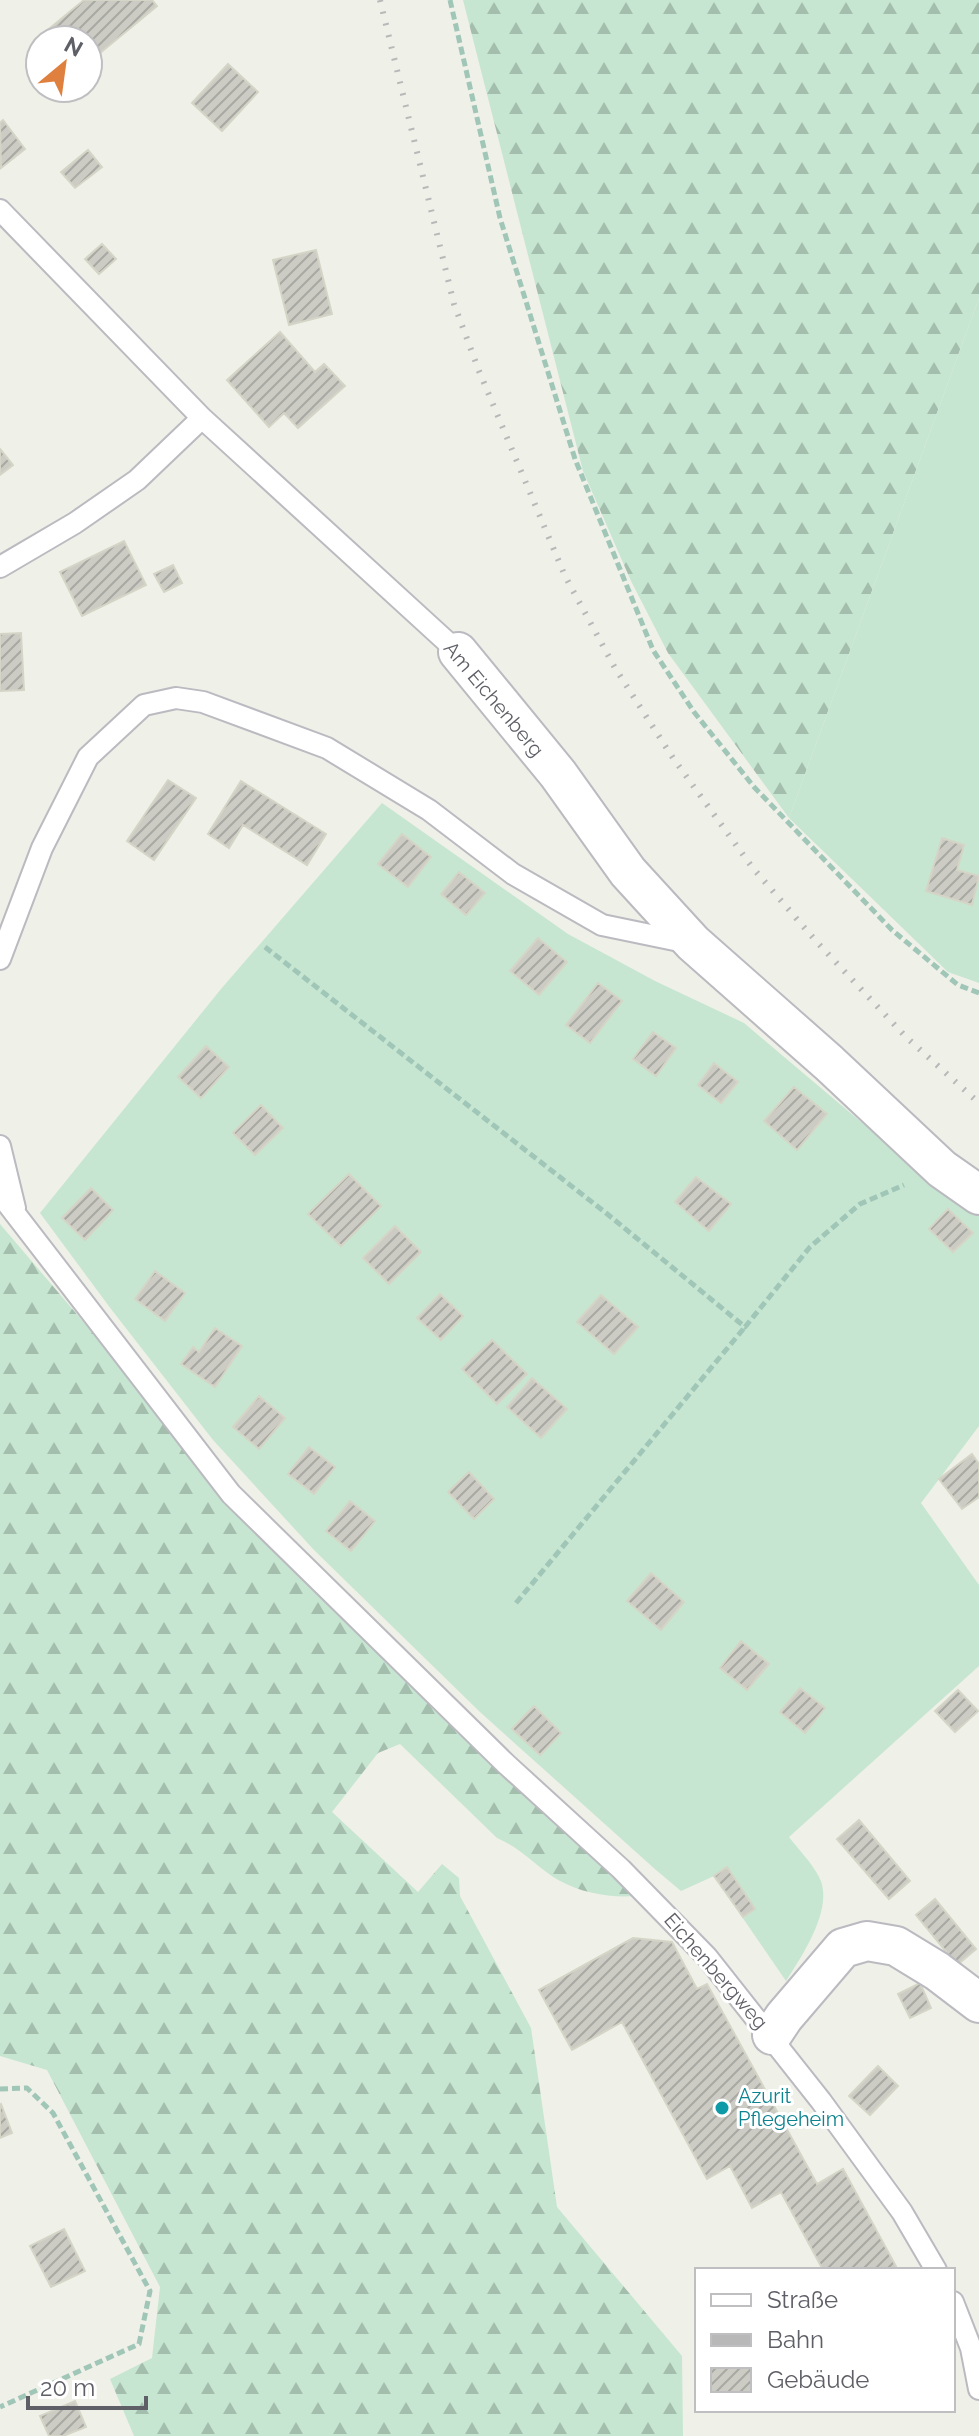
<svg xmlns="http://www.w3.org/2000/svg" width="979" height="2436" viewBox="0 0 979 2436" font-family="Raleway,sans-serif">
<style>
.forest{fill:url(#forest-firs)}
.garden{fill:#c6e6d1}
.building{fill:url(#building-hatch);stroke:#d5d5c7;stroke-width:2}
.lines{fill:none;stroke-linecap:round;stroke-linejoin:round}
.lane-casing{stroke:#babac0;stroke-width:24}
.street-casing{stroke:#babac0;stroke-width:42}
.path{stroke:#a0c6b8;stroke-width:5;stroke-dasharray:8 4;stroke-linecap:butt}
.lane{stroke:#fff;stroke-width:20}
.street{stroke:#fff;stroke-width:38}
.rail{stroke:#b8b8b9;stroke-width:6;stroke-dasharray:2 10;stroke-linecap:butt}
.culture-dot{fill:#0f9aa8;stroke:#fff;stroke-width:3}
.labels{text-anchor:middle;stroke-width:6;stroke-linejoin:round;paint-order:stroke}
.street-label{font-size:20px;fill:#5f6067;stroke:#fff}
.culture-label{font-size:20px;fill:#0d838f;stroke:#fff;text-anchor:start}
</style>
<defs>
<pattern id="forest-firs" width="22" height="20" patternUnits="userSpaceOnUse" patternTransform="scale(2)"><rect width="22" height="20" fill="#c6e6d1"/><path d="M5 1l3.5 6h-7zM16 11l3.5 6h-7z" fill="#a4bead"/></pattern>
<pattern id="building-hatch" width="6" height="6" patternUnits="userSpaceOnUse" patternTransform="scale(2)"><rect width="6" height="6" fill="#ccccc4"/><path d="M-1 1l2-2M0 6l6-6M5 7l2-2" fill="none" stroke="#a9a9a3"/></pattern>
</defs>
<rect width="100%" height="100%" fill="#eff0e8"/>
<path class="forest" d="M463 0H979V298L789 818 668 653 631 581 583 471Z
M0 1224 230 1494 635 1896C611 1898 582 1893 560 1881 537 1868 523 1849 497 1838L400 1744 378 1753 332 1812 418 1892 442 1864 459 1878 460 1896 531 2028 557 2207 682 2356 683 2436H134L110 2379 152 2358 160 2287 47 2070 0 2056Z"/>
<path class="garden" d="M979 298V983L948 972 789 818Z
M382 803 568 934 655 981 744 1023 899 1154 979 1212V1426L921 1503 979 1585V1666L789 1837C799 1850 812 1863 819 1877 835 1907 802 1956 786 1981L714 1876 681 1891 656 1870 480 1712 314 1550 213 1440 111 1309 40 1213 221 989Z"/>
<path class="building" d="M84 0H152L157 6 88 63V40H42L39 37Z
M228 64 258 92 222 131 192 103Z
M3 120 25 149 1 168 0 123Z
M88 150 102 167 75 188 61 172Z
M102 244 116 259 99 274 85 259Z
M316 250 332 314 289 325 273 260Z
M280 332 315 372 324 364 345 386 298 428 284 413 269 427 227 380Z
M0 449 13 465 0 475Z
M124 541 146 585 82 616 60 572Z
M173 565 182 583 164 592 154 574Z
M21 633 24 690 0 691V634Z
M168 780 196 798 154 860 127 841Z
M241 781 326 834 307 865 243 825 229 848 208 834Z
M402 834 431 857 408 887 378 864Z
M942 838 964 845 957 870 979 876 972 905 926 891Z
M459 872 485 893 466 915 441 894Z
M538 938 567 962 539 995 510 971Z
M598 983 622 1001 590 1043 566 1025Z
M653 1032 676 1048 656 1076 633 1059Z
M206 1046 229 1067 201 1098 178 1077Z
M714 1063 738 1082 721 1103 698 1085Z
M794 1087 827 1114 797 1150 764 1121Z
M261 1105 283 1128 255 1155 233 1133Z
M349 1174 381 1206 341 1246 308 1214Z
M696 1177 731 1204 709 1231 675 1202Z
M91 1188 113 1210 85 1240 62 1218Z
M948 1209 973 1233 953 1252 929 1229Z
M395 1226 421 1252 389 1284 363 1258Z
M155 1271 185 1293 165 1321 135 1299Z
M440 1294 463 1316 441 1340 417 1318Z
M601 1295 638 1327 614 1354 577 1322Z
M215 1328 242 1346 215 1387 181 1364 193 1347 199 1352Z
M492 1340 527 1374 497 1404 462 1369Z
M532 1378 567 1409 541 1438 507 1407Z
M259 1396 285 1418 259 1449 233 1427Z
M309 1447 335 1467 314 1494 288 1474Z
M972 1454 979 1464V1497L962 1509 939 1479Z
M469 1472 494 1499 474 1519 448 1492Z
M350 1501 375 1521 351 1551 326 1531Z
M651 1573 684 1602 661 1630 627 1601Z
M741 1641 769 1664 747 1690 720 1668Z
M800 1688 825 1708 805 1733 780 1712Z
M958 1690 978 1711 955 1732 935 1711Z
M534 1706 561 1733 540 1755 512 1729Z
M859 1820 910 1881 889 1899 837 1839Z
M727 1867 755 1909 743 1917 714 1876Z
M935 1899 976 1949 957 1965 916 1915Z
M633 1938 672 1942 697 1989 707 1984 817 2184 843 2169 898 2270H823L781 2192 752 2208 730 2166 707 2179 622 2022 572 2050 539 1990Z
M920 1983 931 2008 910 2018 898 1994Z
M878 2066 898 2086 870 2115 849 2096Z
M1 2104 12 2133 0 2138V2105Z
M64 2229 85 2271 51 2287 30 2246Z
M75 2401 86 2427 63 2436H49L40 2416Z"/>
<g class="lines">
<defs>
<path id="lane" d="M0 210 202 418 458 652
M0 567 75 523 137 480 202 418
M0 959 42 848 88 757 144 705 176 698 203 702 327 748 429 810 513 874 602 925 689 943
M0 1146 15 1208
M0 1194 231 1494 506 1764 621 1869 707 1957 821 2101 902 2212 936 2270
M953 2302 971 2348 979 2389"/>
<path id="street" d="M458 652 558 774 628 872 693 943 829 1063 942 1169 979 1195
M772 2035 784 2017 843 1948 867 1941 896 1946 937 1971 979 2003"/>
</defs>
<use href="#lane" class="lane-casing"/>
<use href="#street" class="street-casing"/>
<path class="path" d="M450 0 500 218 575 459 653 650 694 712 754 787 892 930 958 985 979 993
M265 947 606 1213 745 1327 810 1247 860 1204 904 1185
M516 1603 745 1327
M0 2089 27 2088 53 2113 150 2291 139 2344 0 2407"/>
<use href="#lane" class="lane"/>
<use href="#street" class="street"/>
<path class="rail" d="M380 0 454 304 479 371 565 576 615 668 673 758 752 867 815 940 906 1037 979 1103"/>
</g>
<circle class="culture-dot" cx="722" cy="2108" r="8"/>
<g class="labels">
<g class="street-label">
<text transform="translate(494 699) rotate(50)" y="7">Am Eichenberg</text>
<text transform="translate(716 1971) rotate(49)" y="7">Eichenbergweg</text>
</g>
<g class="culture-label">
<text x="738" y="2103">Azurit<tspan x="738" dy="23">Pflegeheim</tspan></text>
</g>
</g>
<rect x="695" y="2268" width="260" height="144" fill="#ffffff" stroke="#bfbfc2" stroke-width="2"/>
<rect x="711" y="2294" width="40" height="12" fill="#ffffff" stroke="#bfbfc2" stroke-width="2"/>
<text x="767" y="2308" font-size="24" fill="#5f6067">Straße</text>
<rect x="711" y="2334" width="40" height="12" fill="#b8b8b9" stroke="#bfbfc2" stroke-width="2"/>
<text x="767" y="2348" font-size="24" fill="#5f6067">Bahn</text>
<rect x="711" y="2368" width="40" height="24" fill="url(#building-hatch)" stroke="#bfbfc2" stroke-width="2"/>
<text x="767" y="2388" font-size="24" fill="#5f6067">Gebäude</text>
<g transform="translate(64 64) rotate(29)"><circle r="38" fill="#ffffff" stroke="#bfbfc2" stroke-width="2"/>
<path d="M0-6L14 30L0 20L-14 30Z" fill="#e0803e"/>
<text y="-12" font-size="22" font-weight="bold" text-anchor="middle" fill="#5f6067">N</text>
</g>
<path d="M28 2396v12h118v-12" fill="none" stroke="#5f6067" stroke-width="4"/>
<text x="40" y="2396" font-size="24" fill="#5f6067" stroke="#ffffff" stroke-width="6" paint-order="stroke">20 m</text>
</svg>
